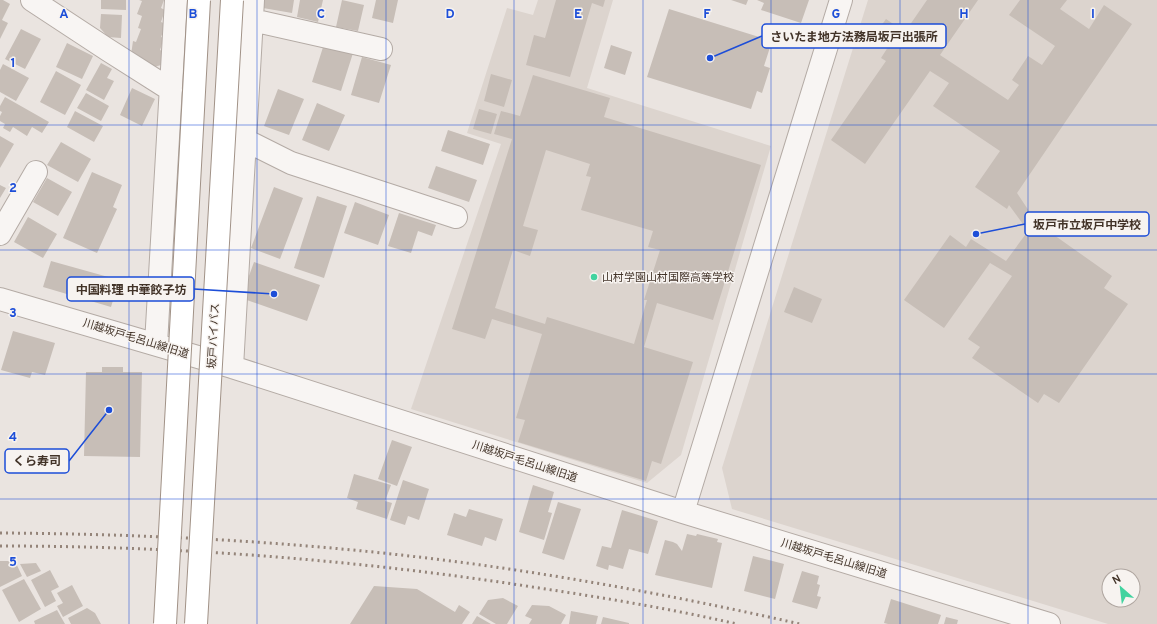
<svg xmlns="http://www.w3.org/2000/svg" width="1157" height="624" viewBox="0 0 1157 624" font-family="Overpass,'Noto Sans JP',sans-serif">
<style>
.built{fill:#dcd4ce;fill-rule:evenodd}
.building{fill:#c7beb7;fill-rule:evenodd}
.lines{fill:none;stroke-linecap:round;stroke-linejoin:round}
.minor-casing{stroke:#b4aba5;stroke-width:24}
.minor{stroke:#f8f5f3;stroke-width:22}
.rail{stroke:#948479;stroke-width:3;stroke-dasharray:2 4;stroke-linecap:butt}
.highway-bridge-casing{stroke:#a19287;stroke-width:24;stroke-linecap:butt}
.highway-bridge{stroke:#fff;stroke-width:22}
.grid{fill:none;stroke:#1d4ed8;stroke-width:1;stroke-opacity:0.55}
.poi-dot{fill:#41d39f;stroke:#f7f3f0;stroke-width:1.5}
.labels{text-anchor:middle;stroke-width:3;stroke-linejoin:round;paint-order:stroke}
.poi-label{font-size:11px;fill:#423328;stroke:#f7f3f0;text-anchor:start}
.street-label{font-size:11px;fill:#423328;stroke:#f7f3f0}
.grid-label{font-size:13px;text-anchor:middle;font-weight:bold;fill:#1d4ed8;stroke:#f7f3f0;stroke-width:3;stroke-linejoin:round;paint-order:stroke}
.leader{fill:none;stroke:#1d4ed8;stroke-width:1.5}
.callout-dot{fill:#1d4ed8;stroke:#f7f3f0;stroke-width:1.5}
.callout{fill:#f7f3f0;stroke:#1d4ed8;stroke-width:1.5}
.callout-label{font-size:12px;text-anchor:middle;font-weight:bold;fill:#423328}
</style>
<rect width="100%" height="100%" fill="#eae4e0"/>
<path class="built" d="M538 0H613L587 88 771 146 681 455 647 483 411 409 501 144 467 133 507 8 533 15Z
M868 0H1157V624H1108L732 509 722 468ZM1109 576H1133V600H1109Z"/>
<path class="building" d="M0 0H3L10 4 2 20 8 23 0 39Z
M101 0H126V10L101 9Z
M139 0H164L161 8 165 10 161 22 166 24 161 37 164 38 160 50 164 52 161 65 154 67 131 55 133 41 136 42 141 29 138 28 142 16 137 14 142 1Z
M264 0H294L292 13 263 8Z
M300 0H323L318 22 297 17Z
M342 0 364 5 358 31 336 27Z
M376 0H398L393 23 372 18Z
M556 0H605L603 7 592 3 570 77 526 65 534 35 545 38Z
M731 0H748L746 5Z
M757 0H809L801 23 761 10 764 3Z
M927 0H978L940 55 1008 100 1019 85 1012 80 1028 56 1042 65 1055 46 1009 15 1020 0H1067L1060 9 1089 29 1104 5 1132 24 1017 193 1037 223 1112 276 1104 288 1128 304 1059 403 1044 394 1038 403 972 358 980 347 968 339 1012 276 990 263 944 328 904 300 950 235 966 247 971 239 1006 261 1028 231 1009 205 1007 209 975 187 1000 151 933 106 949 83 930 71 865 164 831 140 886 61 881 58 890 44 876 33 886 19 905 32Z
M669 9 772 41 764 66 770 68 762 93 757 91 751 109 647 77Z
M101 14 122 15 121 38 108 37 100 28Z
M21 29 41 39 25 69 5 59Z
M67 43 93 56 82 79 56 67Z
M324 44 353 53 341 91 312 82Z
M611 45 632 52 625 75 604 68Z
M362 57 391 65 379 103 351 95Z
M101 63 112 69 107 78 114 81 104 100 86 90Z
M3 64 29 78 16 101 0 92V70Z
M56 71 81 85 65 115 40 102Z
M491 74 512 80 504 107 484 101Z
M533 75 610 98 604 117 761 165 713 320 657 303 644 347 693 362 661 464 652 461 646 481 518 442 525 420 516 418 542 334 492 319 485 339 452 329 512 139 494 134 501 111 520 116ZM546 150 590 164 586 176 591 177 581 210 653 231 648 247 660 250 644 300H647L634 344 547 317 545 324 495 308 513 250 530 256 538 230 523 226Z
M132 88 155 99 142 126 120 115Z
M278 89 304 99 289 135 264 126Z
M86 93 109 106 101 121 77 108Z
M5 97 49 122 42 133 32 127 27 136 13 127 10 132 3 128 5 124 0 121V116L2 112 0 111V106Z
M317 103 345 115 329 151 302 140Z
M479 109 497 114 491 134 473 129Z
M75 111 103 126 94 142 67 127Z
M448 130 490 144 483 165 441 151Z
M0 136 14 144 0 168Z
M61 142 91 159 78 182 47 165Z
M436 166 477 180 469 202 428 188Z
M92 172 122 185 113 207 117 209 97 253 63 238Z
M47 178 72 192 58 216 33 202Z
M0 185 6 188 0 198Z
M274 187 303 198 280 259 251 248Z
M317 196 347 206 324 278 294 268Z
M355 202 389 215 378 245 344 233Z
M399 213 436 225 432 236 418 231 411 253 388 246Z
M28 217 57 234 43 258 14 242Z
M51 261 119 280 111 307 43 287Z
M254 262 320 285 307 321 241 298Z
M794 287 822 299 812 323 784 312Z
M13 331 55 343 45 375 32 372 30 378 1 370Z
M102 367H123V372H142L140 457 84 456 86 372H102Z
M392 440 412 447 397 486 378 479Z
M354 474 391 485 385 501 392 503 387 519 356 509 358 502 347 498Z
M403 480 429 489 419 520 408 516 405 525 390 520Z
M533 485 554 492 548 512 552 513 544 540 519 532Z
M558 502 581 509 564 560 542 553Z
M469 509 503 519 496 541 485 537 482 546 447 535 454 513 466 517Z
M622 510 658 521 648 554 629 549 623 569 609 565 608 570 596 566 602 546 611 548Z
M687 534 696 536 697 534 718 539 717 542 722 543 712 588 655 575 665 540 673 542 677 544 682 551Z
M753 556 784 564 775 599 744 591Z
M0 561H15L22 576 0 587Z
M36 563 41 571 27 577 20 564Z
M50 570 59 587 51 591 56 601 45 607 31 580Z
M802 571 819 576 817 584 820 585 817 596 821 597 817 609 792 602Z
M24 579 41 609 19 622 2 590Z
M72 585 83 606 63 617 57 606 63 603 57 593Z
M374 586 417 589 455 612 459 605 470 612 462 624H350Z
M503 598 518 606 507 624H496L479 614 488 600Z
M891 599 941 615 938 624H888L884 623Z
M532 605 549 606 566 615 561 624H529L532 619 525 616Z
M87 608 95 613 101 624H71L68 618Z
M57 610 65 624H35L34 621Z
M571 611 598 616 596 624H569Z
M477 616 491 624H472Z
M603 617 629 623V624H601Z
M946 617 958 620 957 624H944Z"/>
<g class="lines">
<defs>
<path id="minor" d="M32 0 108 50 171 90
M252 20 381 49
M245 140 291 163 456 217
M0 234 36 172
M0 299 232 367 683 512 1049 624
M156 344 176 0
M232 367 253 0
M683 512 841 0"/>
</defs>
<use href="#minor" class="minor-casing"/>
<use href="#minor" class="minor"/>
<path class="rail" d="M0 533C161 534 322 543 481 565 588 580 695 600 800 624
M0 546C181 546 361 560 539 588 605 598 672 609 737 624"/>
<defs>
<path id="highway-bridge" d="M165 624 199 0
M196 624 232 0"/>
</defs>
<use href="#highway-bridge" class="highway-bridge-casing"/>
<use href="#highway-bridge" class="highway-bridge"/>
</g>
<path class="grid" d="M129 0V624M257 0V624M386 0V624M514 0V624M643 0V624M771 0V624M900 0V624M1028 0V624M0 125H1157M0 250H1157M0 374H1157M0 499H1157"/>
<circle class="poi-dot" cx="594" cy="277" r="4"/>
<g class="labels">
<g class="poi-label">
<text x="602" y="281">山村学園山村国際高等学校</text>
</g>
<g class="street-label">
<text transform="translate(213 336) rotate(-87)" y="4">坂戸バイパス</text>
<text transform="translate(136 338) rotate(17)" y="4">川越坂戸毛呂山線旧道</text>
<text transform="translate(525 461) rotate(18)" y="4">川越坂戸毛呂山線旧道</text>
<text transform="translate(834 558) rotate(17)" y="4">川越坂戸毛呂山線旧道</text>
</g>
</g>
<g class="grid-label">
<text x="64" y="18">A</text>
<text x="193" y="18">B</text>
<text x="321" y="18">C</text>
<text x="450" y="18">D</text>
<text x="578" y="18">E</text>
<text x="707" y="18">F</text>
<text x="836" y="18">G</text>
<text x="964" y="18">H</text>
<text x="1093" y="18">I</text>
<text x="13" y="67">1</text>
<text x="13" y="192">2</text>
<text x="13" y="317">3</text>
<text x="13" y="441">4</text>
<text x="13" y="566">5</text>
</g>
<path class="leader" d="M710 58L762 36M976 234L1025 224M274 294L194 289M109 410L69 461"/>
<g class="callout-dot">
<circle cx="710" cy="58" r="4"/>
<circle cx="976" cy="234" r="4"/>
<circle cx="274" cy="294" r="4"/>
<circle cx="109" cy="410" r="4"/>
</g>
<g class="callout">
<rect x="762" y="24" width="184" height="24" rx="4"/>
<rect x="1025" y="212" width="124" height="24" rx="4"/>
<rect x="67" y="277" width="127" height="24" rx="4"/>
<rect x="5" y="449" width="64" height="24" rx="4"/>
</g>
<g class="callout-label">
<text x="854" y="41">さいたま地方法務局坂戸出張所</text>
<text x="1087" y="229">坂戸市立坂戸中学校</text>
<text x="131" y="294">中国料理 中華餃子坊</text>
<text x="37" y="465">くら寿司</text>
</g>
<g transform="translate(1121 588) rotate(332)"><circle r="19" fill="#f7f3f0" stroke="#afa6a0"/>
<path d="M0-3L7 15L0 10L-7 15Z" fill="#41d39f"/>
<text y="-6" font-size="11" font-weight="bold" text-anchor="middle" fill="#423328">N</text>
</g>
</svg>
